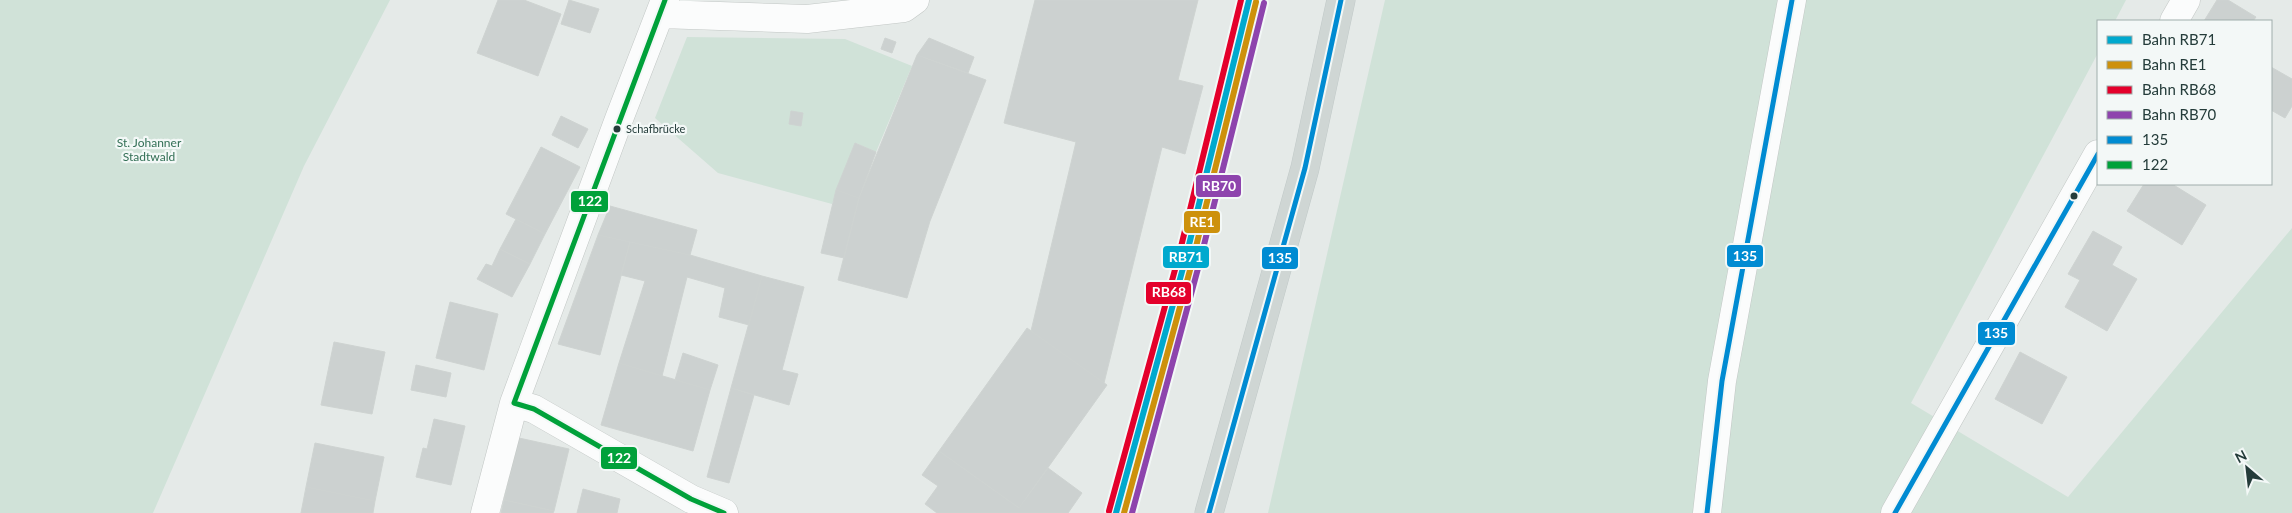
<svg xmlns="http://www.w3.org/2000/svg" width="2292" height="513" viewBox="0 0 2292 513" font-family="Lato,sans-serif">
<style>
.green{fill:#d0e2d8}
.building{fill:#ccd1d0;stroke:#ced3d1}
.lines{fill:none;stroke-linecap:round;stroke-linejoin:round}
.minor-casing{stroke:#c2c7c5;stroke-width:29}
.major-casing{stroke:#c1c9c8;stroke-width:29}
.minor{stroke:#fbfcfc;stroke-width:28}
.major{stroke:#cfd6d4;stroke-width:28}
.bus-1-casing{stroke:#f3f8f7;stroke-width:9}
.bus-2-casing{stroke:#f3f8f7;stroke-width:9}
.bus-1{stroke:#008bd2;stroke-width:5}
.bus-2{stroke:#00a13a;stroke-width:5}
.rail-1-casing{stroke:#f3f8f7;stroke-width:10}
.rail-2-casing{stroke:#f3f8f7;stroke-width:10}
.rail-3-casing{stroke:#f3f8f7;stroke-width:10}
.rail-4-casing{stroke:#f3f8f7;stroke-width:10}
.rail-1{stroke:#00a9ce;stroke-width:6}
.rail-2{stroke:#cd910c;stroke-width:6}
.rail-3{stroke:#e4002b;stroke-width:6}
.rail-4{stroke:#8e44ad;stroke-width:6}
.bus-dot{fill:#243c3a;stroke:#f3f8f7;stroke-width:2}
.labels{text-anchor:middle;stroke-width:4.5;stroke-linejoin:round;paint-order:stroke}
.bus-label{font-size:11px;fill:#243c3a;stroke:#f3f8f7;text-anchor:start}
.park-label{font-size:12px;fill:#326f55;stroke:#f3f8f7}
.line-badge{stroke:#f3f8f7;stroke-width:2}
.badge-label{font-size:14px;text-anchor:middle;font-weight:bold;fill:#fff}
</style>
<rect width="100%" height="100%" fill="#e5eae8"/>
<path class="green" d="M0 0H390L304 166 153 513H0Z
M1385 0H2126L2115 21H2098V53L1911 403 2068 497 2292 228V513H1268Z
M687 37 845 39 912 66 876 152 856 143 832 204 718 173 655 118Z"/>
<path class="building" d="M498 0H524L561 14 538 76 477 53Z
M569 0 599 9 590 33 561 24Z
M1035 0H1198L1178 80 1203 86 1185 154 1162 147 1104 383 1031 331 1076 142 1004 123Z
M2217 0H2228L2256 17 2253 21H2204Z
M885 38 896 42 892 53 881 49Z
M929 38 974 57 968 73 917 55Z
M917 55 986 80 930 221 907 298 838 280 859 198Z
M2271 67 2292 79V106L2285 118 2271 110Z
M791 111 803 113 801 126 789 124Z
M561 116 588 129 578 148 552 135Z
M855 143 876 152 859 198 836 190Z
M541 147 580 167 545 234 506 214Z
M2144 184H2172L2206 205 2182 245 2127 211Z
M836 190 859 198 844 258 821 253Z
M610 206 697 230 690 255 598 235Z
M516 219 545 234 530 264 500 249Z
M2093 231 2122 247 2112 265 2137 279 2107 331 2065 307 2080 280 2068 274Z
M598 235 630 242 600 355 558 344Z
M630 242 690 255 762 276 749 325 719 317 725 288 687 277 662 376 619 363 645 281 621 275Z
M500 249 530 264 512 297 477 279 486 264 492 266Z
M762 276 804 287 782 370 798 374 789 405 731 388Z
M450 302 498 314 484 370 436 358Z
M1027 328 1107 385 1019 508 939 451Z
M334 342 385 352 372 414 321 405Z
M2020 352 2067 377 2042 424 1995 399Z
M683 353 718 365 710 390 675 380Z
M619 363 710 390 693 451 601 425Z
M416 365 451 373 446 397 411 390Z
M731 388 754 395 729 483 707 477Z
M434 419 465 426 451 485 416 477 423 448 427 449Z
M519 438 569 449 554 511 504 500Z
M315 443 384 457 375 501 306 487Z
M939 451 1019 508 1048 468 1082 493 1068 513H937L925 504 938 486 922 475Z
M306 487 375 501 373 513H301Z
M583 489 620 499 617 513H577Z
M504 500 554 511 553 513H501Z"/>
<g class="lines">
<defs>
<path id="minor" d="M660 14 807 19 904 8 915 0
M2174 21 2186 0
M514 403 534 409 691 499 724 513
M485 513 514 403 619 119 665 0
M1707 513 1722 381 1792 0
M1895 513 2098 154"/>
<path id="major" d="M1209 513 1305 168 1341 0"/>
</defs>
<use href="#minor" class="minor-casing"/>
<use href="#major" class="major-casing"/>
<use href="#minor" class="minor"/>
<use href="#major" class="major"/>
<defs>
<path id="bus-1" d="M1209 513 1305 168 1341 0
M1707 513 1722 381 1792 0
M1895 513 2098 154"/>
<path id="bus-2" d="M514 403 665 0
M514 403 534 409 691 499 724 513"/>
</defs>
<use href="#bus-1" class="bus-1-casing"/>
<use href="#bus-2" class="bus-2-casing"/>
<use href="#bus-1" class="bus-1"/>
<use href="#bus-2" class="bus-2"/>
<defs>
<path id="rail-1" d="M1116 513 1186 257 1249 0"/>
<path id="rail-2" d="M1124 513 1193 259 1256 2"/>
<path id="rail-3" d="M1109 511 1179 255 1241 0"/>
<path id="rail-4" d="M1132 513 1200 261 1264 3"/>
</defs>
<use href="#rail-1" class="rail-1-casing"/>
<use href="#rail-2" class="rail-2-casing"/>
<use href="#rail-3" class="rail-3-casing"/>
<use href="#rail-4" class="rail-4-casing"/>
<use href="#rail-1" class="rail-1"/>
<use href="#rail-2" class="rail-2"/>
<use href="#rail-3" class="rail-3"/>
<use href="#rail-4" class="rail-4"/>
</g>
<g class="bus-dot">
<circle cx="617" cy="129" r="4.5"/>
<circle cx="2074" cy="196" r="4.5"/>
</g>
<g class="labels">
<g class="bus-label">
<text x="626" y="133">Schafbrücke</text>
</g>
<g class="park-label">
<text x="149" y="147">St. Johanner<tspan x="149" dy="14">Stadtwald</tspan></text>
</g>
</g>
<g class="line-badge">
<rect x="1195" y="174" width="47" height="24" rx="5" fill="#8e44ad"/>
<rect x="570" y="190" width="39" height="23" rx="5" fill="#00a13a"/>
<rect x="1183" y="210" width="38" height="24" rx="5" fill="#cd910c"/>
<rect x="1726" y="244" width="38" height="24" rx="5" fill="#008bd2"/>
<rect x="1162" y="245" width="48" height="24" rx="5" fill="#00a9ce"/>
<rect x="1261" y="246" width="38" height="24" rx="5" fill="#008bd2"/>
<rect x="1145" y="281" width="47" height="24" rx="5" fill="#e4002b"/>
<rect x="1977" y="321" width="39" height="25" rx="5" fill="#008bd2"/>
<rect x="600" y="446" width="38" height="24" rx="5" fill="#00a13a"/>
</g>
<g class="badge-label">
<text x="1219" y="191">RB70</text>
<text x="590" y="206">122</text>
<text x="1202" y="227">RE1</text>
<text x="1745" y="261">135</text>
<text x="1186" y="262">RB71</text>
<text x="1280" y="263">135</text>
<text x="1169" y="297">RB68</text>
<text x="1996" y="338">135</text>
<text x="619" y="463">122</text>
</g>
<rect x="2097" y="20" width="175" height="165" fill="#f3f8f7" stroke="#a0adab"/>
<rect x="2107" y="36" width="25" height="8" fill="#00a9ce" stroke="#a0adab"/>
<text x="2142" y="45" font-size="15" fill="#243c3a">Bahn RB71</text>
<rect x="2107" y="61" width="25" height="8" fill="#cd910c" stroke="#a0adab"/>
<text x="2142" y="70" font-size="15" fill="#243c3a">Bahn RE1</text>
<rect x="2107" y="86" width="25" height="8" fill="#e4002b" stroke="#a0adab"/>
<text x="2142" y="95" font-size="15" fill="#243c3a">Bahn RB68</text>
<rect x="2107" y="111" width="25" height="8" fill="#8e44ad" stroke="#a0adab"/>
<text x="2142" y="120" font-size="15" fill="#243c3a">Bahn RB70</text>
<rect x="2107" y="136" width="25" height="8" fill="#008bd2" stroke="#a0adab"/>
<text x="2142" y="145" font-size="15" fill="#243c3a">135</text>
<rect x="2107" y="161" width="25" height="8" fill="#00a13a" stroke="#a0adab"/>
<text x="2142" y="170" font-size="15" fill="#243c3a">122</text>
<g transform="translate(2247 468) rotate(332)" stroke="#f3f8f7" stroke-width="4" paint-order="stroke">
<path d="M0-4L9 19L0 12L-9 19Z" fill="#243c3a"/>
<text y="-8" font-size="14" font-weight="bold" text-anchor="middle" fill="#243c3a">N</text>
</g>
</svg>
